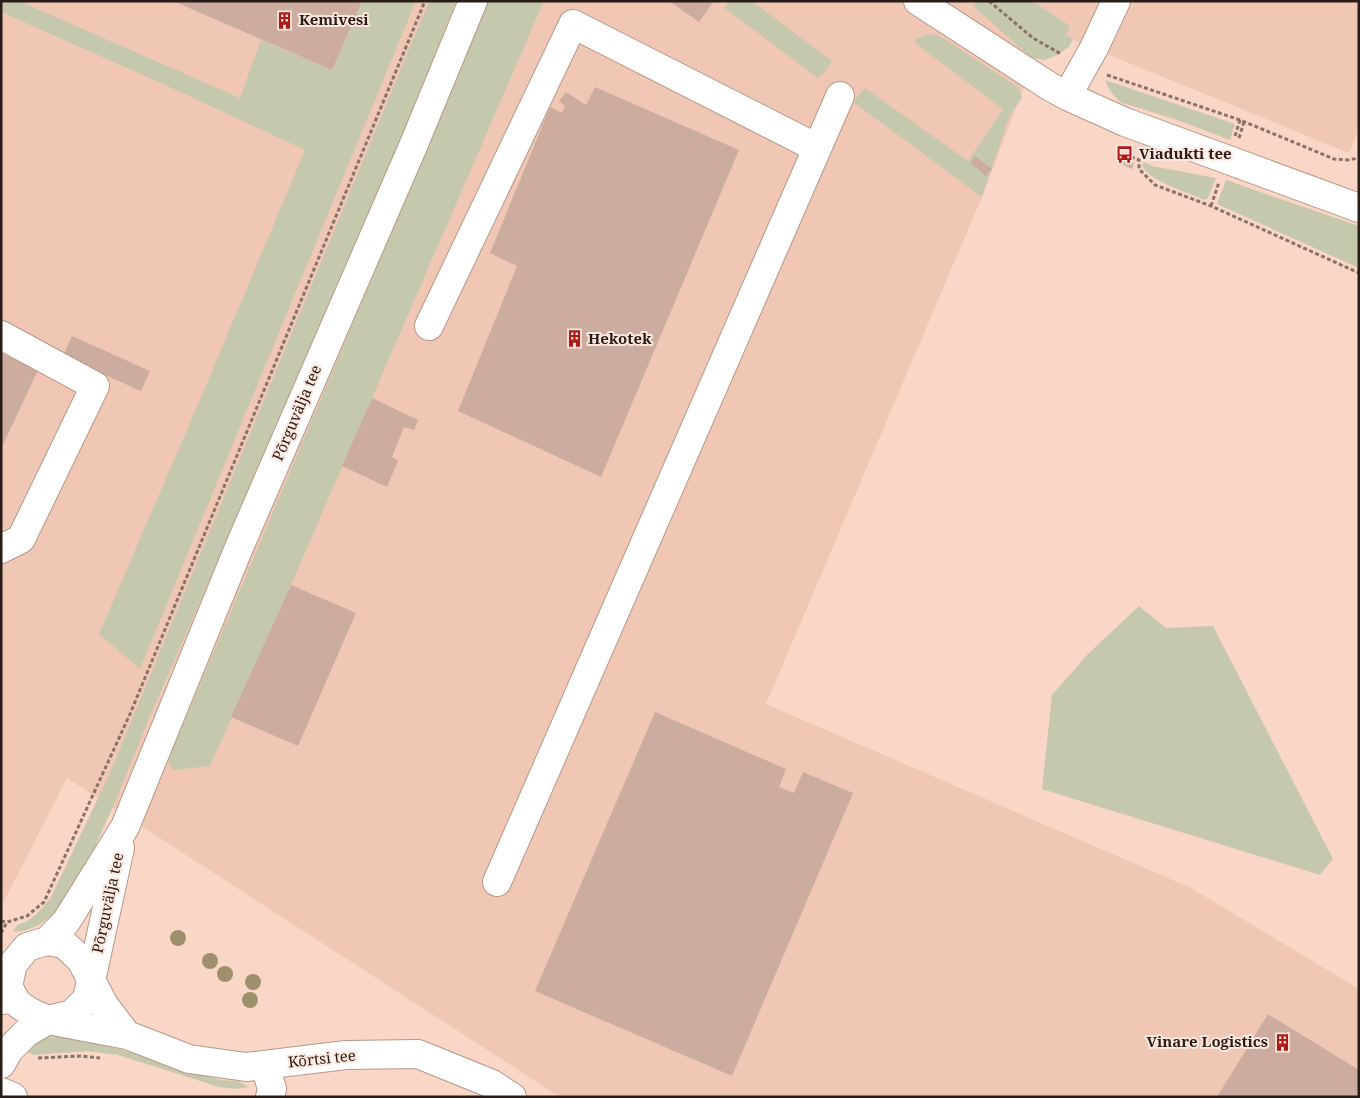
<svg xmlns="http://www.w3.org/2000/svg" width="1360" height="1098" viewBox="0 0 1360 1098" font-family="'Noto Serif',serif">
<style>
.built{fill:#f0c7b4}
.green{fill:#c6c8ad}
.building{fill:#ccac9e}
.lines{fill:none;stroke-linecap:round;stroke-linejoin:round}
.minor-casing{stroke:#b89788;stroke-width:30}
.path{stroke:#897268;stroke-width:3;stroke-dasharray:4 2.5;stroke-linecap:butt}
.minor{stroke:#fff;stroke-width:28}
.tree{fill:#9e906d}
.labels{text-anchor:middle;stroke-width:4;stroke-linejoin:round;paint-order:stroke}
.poi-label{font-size:15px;font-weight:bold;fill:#291d17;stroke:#fde7de;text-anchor:start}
.street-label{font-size:15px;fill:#291d17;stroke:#fde7de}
</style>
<rect width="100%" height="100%" fill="#fad6c7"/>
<path class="built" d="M1 1H1359V129L1349 153 1046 29 982 197 766 704 1191 888 1359 989V1097H560L67 778 1 907Z"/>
<path class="green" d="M1 1H19L240 98 261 40 332 70 362 1H416L140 669 99 634 201 397 305 150 163 84 1 12Z
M429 1H456L407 126 151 714 115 802 73 896 56 913 37 926 24 931 13 932 16 926C33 920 40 911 51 897L109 775Z
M489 1H544L291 585 210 766 175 770 170 767 168 760Z
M729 1H752L832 61 824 73 818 78 726 9 724 8Z
M977 1H1032L1070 26 1066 35 1073 39 1069 47 1057 55 1045 60 1032 58 973 6Z
M927 34 938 35 1018 87 1022 97 1020 101 1010 115 982 197 853 102 865 88 968 161 1003 109 915 43 916 39Z
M1105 80 1235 124 1230 140 1174 119 1120 102 1110 91Z
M1144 162 1152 166 1216 178 1208 198 1205 200C1187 192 1152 183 1142 166Z
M1226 180 1359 226V268L1217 204Z
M1139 606 1166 628 1213 626 1333 859 1320 875 1042 789 1052 695 1088 654Z
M47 1036 73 1038 122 1050 203 1075 220 1080 238 1081 249 1087 236 1089 219 1087 118 1055 87 1051 34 1055 25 1051 35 1041Z"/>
<path class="building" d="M173 1H362L332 70Z
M669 1H714L699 22Z
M595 87 739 150 601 477 458 411 517 266 490 253 550 107 562 113 565 106 559 101 566 92 586 105Z
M975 156 992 169 986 176 970 163Z
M1122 158 1134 163 1132 169 1119 163Z
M72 336 150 371 141 391 63 356Z
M1 353 38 370 1 449Z
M372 398 418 420 414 430 404 427 392 457 398 461 387 487 342 466Z
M291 585 356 613 298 746 231 717Z
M655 712 786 769 779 787 794 793 803 772 853 793 732 1076 535 991Z
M1268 1014 1359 1070V1097H1217Z"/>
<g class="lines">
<defs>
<path id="minor" d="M918 1 1049 86 1067 96 1125 122 1359 208
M1067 96 1094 48 1116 1
M429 326 573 24 817 148
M1 335 95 386 21 539 1 549
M497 882 840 96
M47 941 66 922 125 827 240 545 414 144 473 1
M1 978 8 986 17 1003 30 1012 48 1020 127 1035 189 1059 246 1067 346 1055 418 1054 492 1084 512 1097
M3 1000 8 986 13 964 27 947 47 941 64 944 81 960 104 1005 127 1035
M1 1064 9 1050 26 1033 48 1020 72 1014 87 999 120 848
M265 1065 272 1089 270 1097
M1 1092 13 1097"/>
</defs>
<use href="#minor" class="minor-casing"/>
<path class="path" d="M989 1 1033 38 1061 54
M1107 75 1240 120 1334 159 1348 160 1359 158
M1235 136 1240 120
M1239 138 1244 122
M1125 154 1139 160V169L1155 185 1211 206 1359 273
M1211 206 1219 182
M1 921 7 922
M1 933 7 922 27 916 44 902 130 714 425 1
M38 1058 81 1056 100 1058"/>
<use href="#minor" class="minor"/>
</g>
<g class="tree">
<circle cx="178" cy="938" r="8"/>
<circle cx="210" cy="961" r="8"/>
<circle cx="225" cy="974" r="8"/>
<circle cx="253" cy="982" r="8"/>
<circle cx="250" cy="1000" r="8"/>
</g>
<defs>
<symbol id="building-bare" viewBox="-9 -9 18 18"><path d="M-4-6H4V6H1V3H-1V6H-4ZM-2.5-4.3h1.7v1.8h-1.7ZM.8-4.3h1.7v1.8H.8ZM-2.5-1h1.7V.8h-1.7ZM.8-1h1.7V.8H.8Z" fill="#ac1b16" stroke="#fde7de" stroke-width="2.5" paint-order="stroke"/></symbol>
<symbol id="bus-bare" viewBox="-9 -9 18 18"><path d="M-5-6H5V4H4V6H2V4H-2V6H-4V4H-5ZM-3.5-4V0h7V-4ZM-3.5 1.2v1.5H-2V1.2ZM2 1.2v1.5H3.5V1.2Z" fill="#ac1b16" stroke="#fde7de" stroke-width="2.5" paint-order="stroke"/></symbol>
</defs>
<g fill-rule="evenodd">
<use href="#building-bare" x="272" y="8" width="25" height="25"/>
<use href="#bus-bare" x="1112" y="142" width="25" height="25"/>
<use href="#building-bare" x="562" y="326" width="25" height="25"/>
<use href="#building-bare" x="1270" y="1030" width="25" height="25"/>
</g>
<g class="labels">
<g class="poi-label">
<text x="299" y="25">Kemivesi</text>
<text x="1139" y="159">Viadukti tee</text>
<text x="588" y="344">Hekotek</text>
<text x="1268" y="1047" text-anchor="end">Vinare Logistics</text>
</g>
<g class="street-label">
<text transform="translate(297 413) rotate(-67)" y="5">Põrguvälja tee</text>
<text transform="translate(108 903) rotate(-78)" y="5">Põrguvälja tee</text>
<text transform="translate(322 1059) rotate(-6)" y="5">Kõrtsi tee</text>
</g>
</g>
<rect width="1360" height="1098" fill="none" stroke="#291d17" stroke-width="5"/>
</svg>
